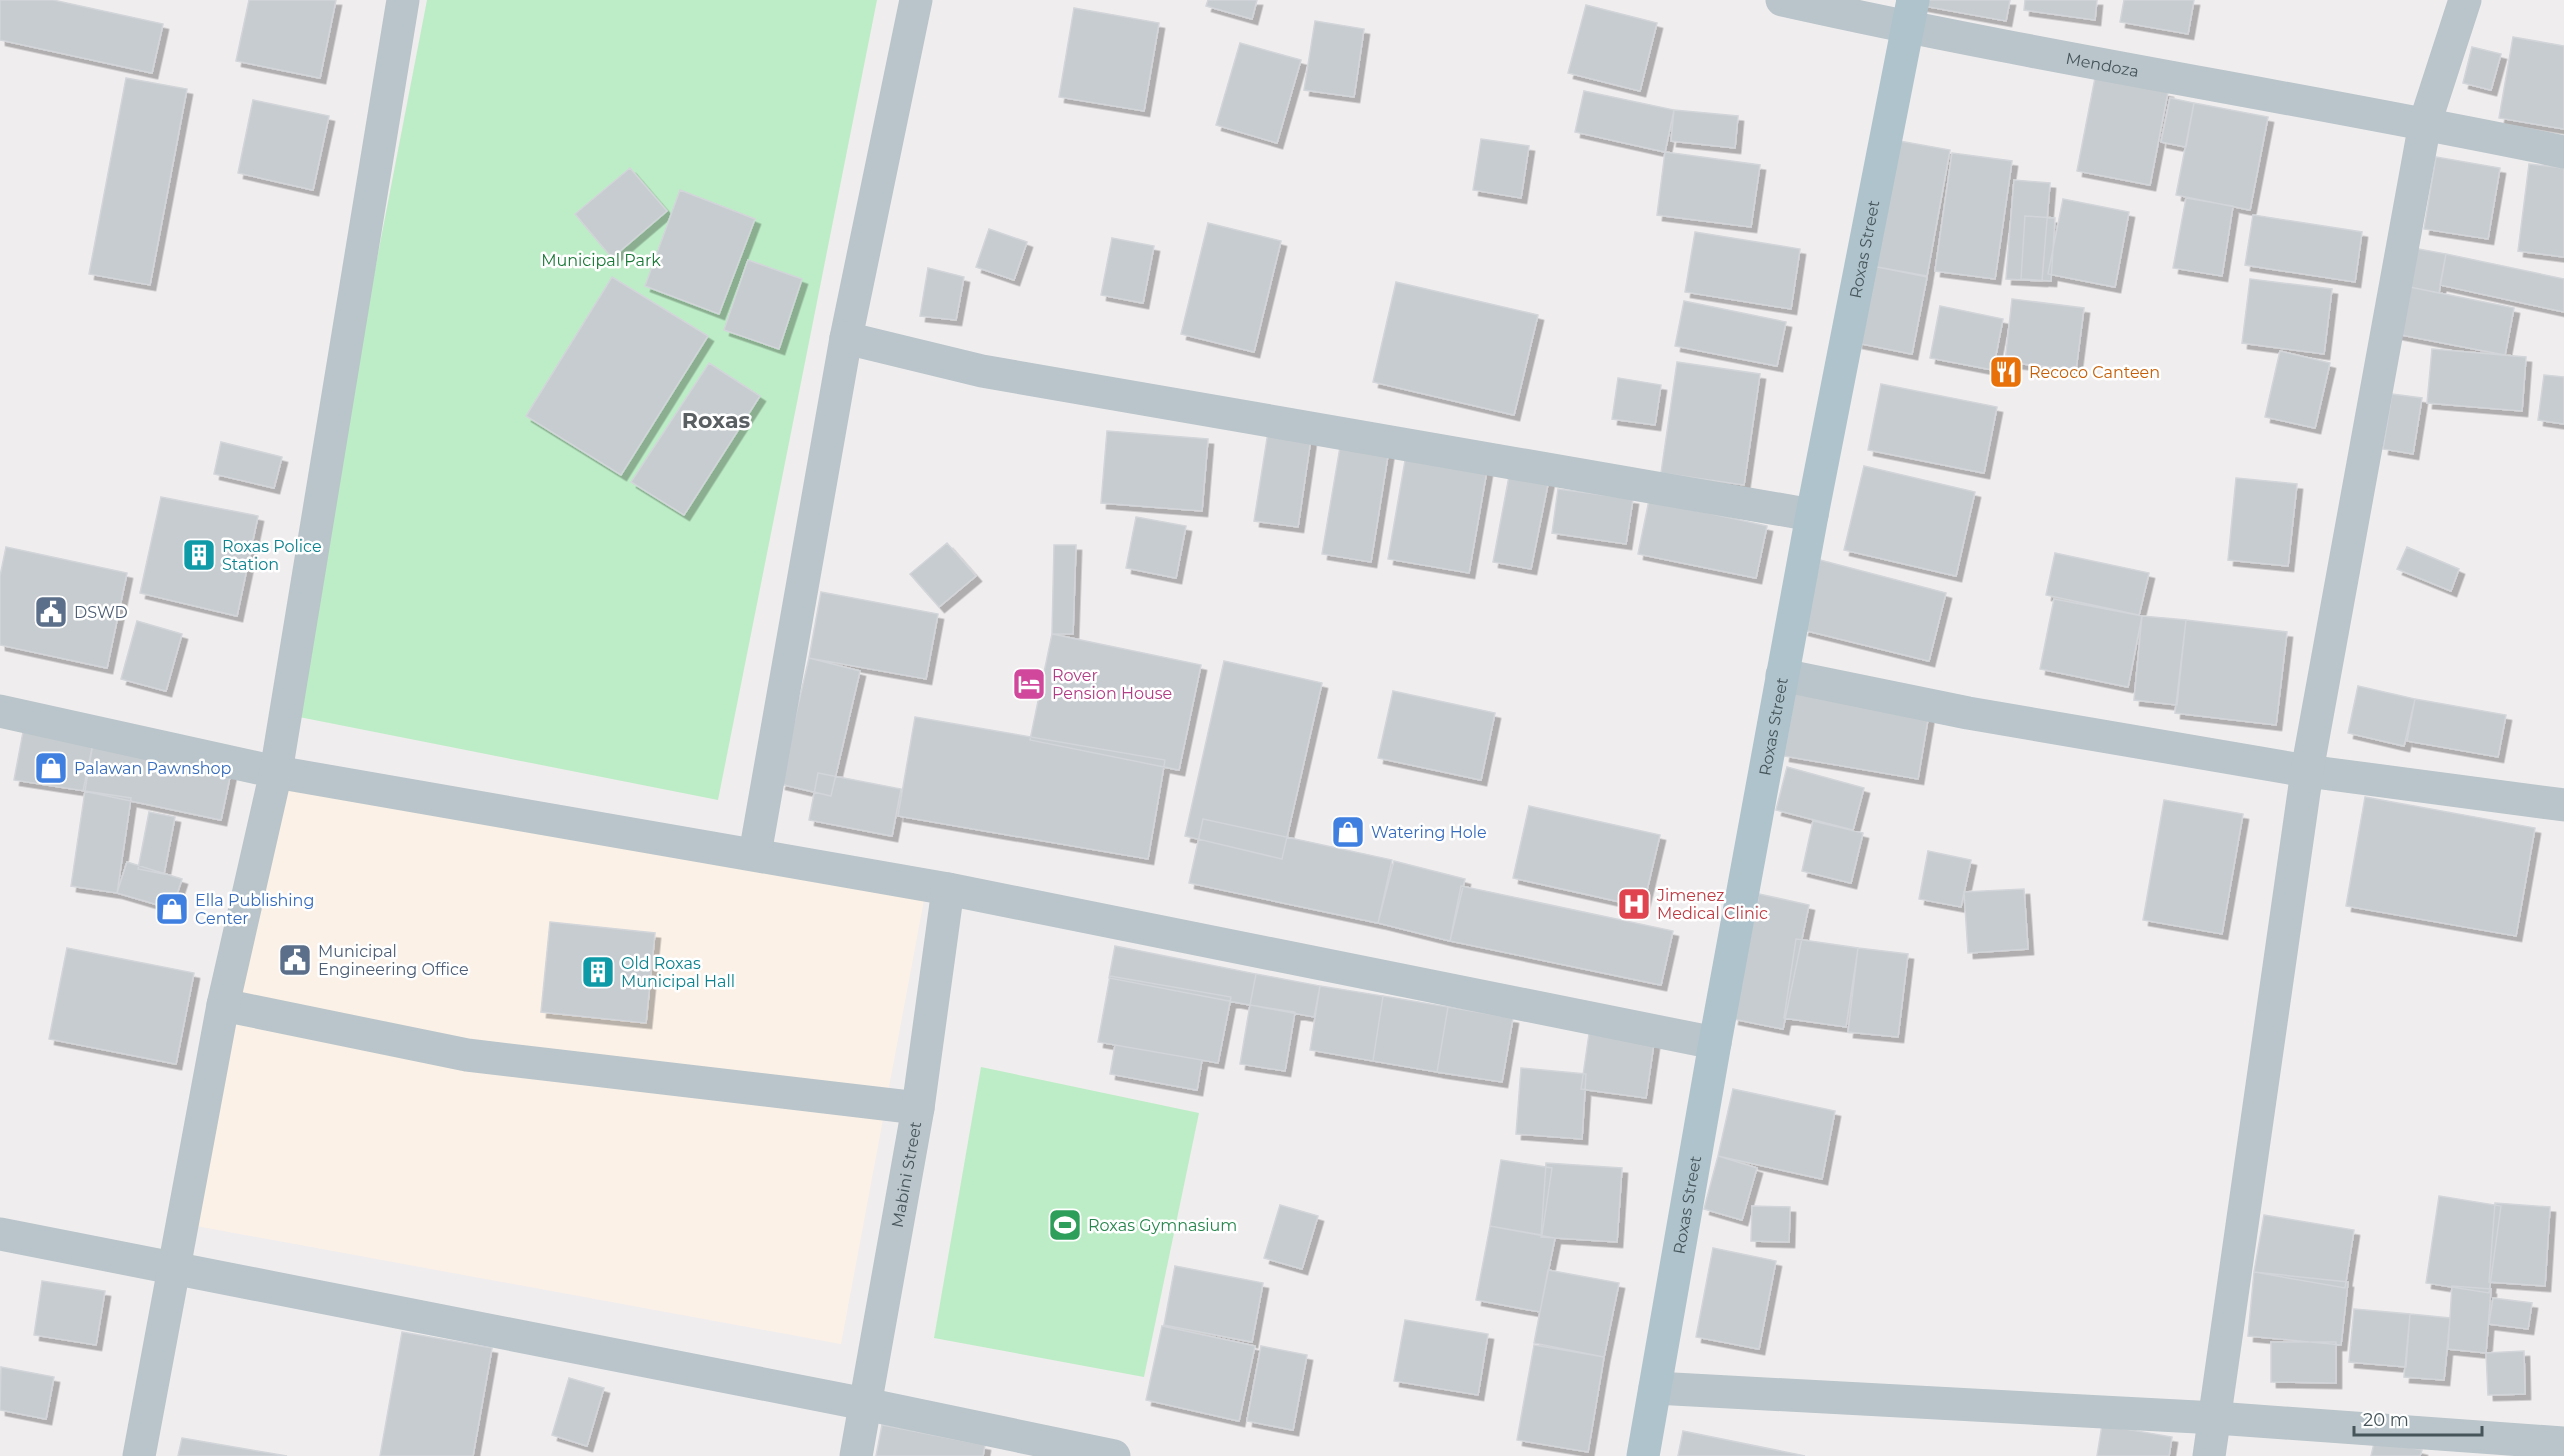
<svg xmlns="http://www.w3.org/2000/svg" width="2564" height="1456" viewBox="0 0 2564 1456" font-family="Montserrat,sans-serif">
<style>
.commercial{fill:#fbf1e7}
.green{fill:#bdedc6}
.building{fill:#c7ccd0;stroke:#d2d5d9;stroke-width:1.5;filter:url(#shadow)}
.lines{fill:none;stroke-linecap:round;stroke-linejoin:round}
.minor{stroke:#b9c5ca;stroke-width:33}
.major{stroke:#aec3cc;stroke-width:33}
.labels{text-anchor:middle;stroke-width:5;stroke-linejoin:round;paint-order:stroke}
.street-label{font-size:16px;fill:#46555a;stroke:#fff}
.park-label{font-size:16px;fill:#1a7837;stroke:#fff}
.food-label{font-size:16px;fill:#c56008;stroke:#fff;text-anchor:start}
.culture-label{font-size:16px;fill:#0d838f;stroke:#fff;text-anchor:start}
.service-label{font-size:16px;fill:#4e5e75;stroke:#fff;text-anchor:start}
.hotel-label{font-size:16px;fill:#b23c85;stroke:#fff;text-anchor:start}
.shop-label{font-size:16px;fill:#366cbe;stroke:#fff;text-anchor:start}
.health-label{font-size:16px;fill:#be3a42;stroke:#fff;text-anchor:start}
.leisure-label{font-size:16px;fill:#27864d;stroke:#fff;text-anchor:start}
.district-label{font-size:22px;font-weight:bold;fill:#5a5f62;stroke:#fff}
</style>
<defs>
<filter id="shadow"><feDropShadow dx="5.5" dy="5.5" stdDeviation="0" flood-color="#0004"/></filter>
</defs>
<rect width="100%" height="100%" fill="#f0edee"/>
<path class="commercial" d="M284 775 926 889 841 1344 196 1226Z"/>
<path class="green" d="M427 0H877L718 800 289 715Z
M981 1067 1199 1113 1144 1377 934 1338Z"/>
<path class="building" d="M0 0H53L163 24 152 73 0 40Z
M249 0H336L320 78 236 61Z
M1208 0H1257L1252 19 1206 6Z
M1919 0H2010L2006 21 1918 5Z
M2025 0H2097L2095 20 2024 10Z
M2124 0H2194L2188 34 2120 22Z
M1586 5 1657 23 1640 91 1568 73Z
M1074 8 1159 23 1144 111 1059 97Z
M1315 21 1364 29 1354 97 1304 90Z
M2513 37 2564 46V129L2499 118Z
M1240 43 1301 60 1277 143 1216 125Z
M2472 47 2501 54 2491 90 2463 83Z
M126 78 187 89 150 285 89 274Z
M2095 78 2168 92 2150 185 2077 171Z
M1584 91 1674 110 1665 152 1575 132Z
M2170 98 2194 103 2186 147 2161 142Z
M253 100 329 116 313 190 238 173Z
M2194 103 2268 117 2250 210 2176 195Z
M1674 110 1738 116 1735 148 1671 141Z
M1481 139 1529 146 1521 198 1473 190Z
M1894 140 1950 150 1927 276 1872 266Z
M1665 152 1760 165 1751 227 1657 215Z
M1952 153 2012 161 1995 279 1935 271Z
M2436 157 2500 168 2488 239 2424 229Z
M2529 164 2564 168V257L2518 251Z
M630 168 667 211 612 258 575 214Z
M2014 180 2050 183 2042 281 2006 279Z
M680 190 755 219 719 314 645 286Z
M2186 198 2233 206 2222 276 2173 268Z
M2063 199 2129 212 2115 287 2048 274Z
M2253 215 2362 232 2355 282 2245 265Z
M2025 216 2055 218 2051 281 2021 279Z
M1208 223 1281 241 1254 352 1181 334Z
M989 229 1027 242 1014 280 976 267Z
M1695 232 1800 249 1791 309 1685 292Z
M1112 238 1154 246 1143 303 1101 295Z
M2413 248 2446 254 2439 293 2405 286Z
M2446 254 2564 279V312L2440 285Z
M748 260 802 279 779 349 724 330Z
M1872 266 1927 277 1912 354 1857 343Z
M928 268 964 277 956 320 920 316Z
M612 277 708 336 621 475 526 416Z
M2250 279 2332 289 2324 354 2242 343Z
M1396 282 1538 315 1514 415 1373 382Z
M2405 286 2514 308 2505 355 2396 334Z
M2012 299 2084 308 2076 370 2005 362Z
M1684 301 1786 322 1777 366 1675 346Z
M1940 306 2003 319 1993 370 1930 358Z
M2432 349 2526 357 2522 411 2427 403Z
M2280 351 2330 363 2315 428 2265 417Z
M1677 362 1760 374 1744 485 1661 473Z
M709 363 760 396 684 515 631 482Z
M2544 375 2564 377V424L2538 420Z
M1618 378 1661 385 1655 425 1612 419Z
M1881 384 1997 407 1984 473 1868 450Z
M2392 394 2422 398 2413 454 2383 449Z
M1107 431 1208 439 1202 511 1101 503Z
M1268 432 1311 438 1298 527 1254 521Z
M1341 441 1389 449 1371 562 1322 554Z
M221 442 282 457 274 488 214 474Z
M1406 455 1487 470 1469 573 1388 559Z
M1864 466 1975 492 1956 576 1844 550Z
M1510 471 1549 479 1531 569 1493 562Z
M2236 478 2297 484 2288 566 2228 560Z
M1558 489 1633 499 1626 544 1552 533Z
M161 497 258 516 237 616 140 593Z
M1649 500 1767 526 1756 578 1638 554Z
M1136 517 1186 526 1176 578 1126 568Z
M947 543 976 576 939 607 910 574Z
M1054 545H1076L1073 634H1052Z
M6 547 127 573 107 668 0 645V576Z
M2407 547 2459 569 2451 591 2397 569Z
M2055 553 2149 573 2139 615 2046 595Z
M1820 560 1946 593 1929 661 1803 630Z
M821 592 938 614 926 679 809 658Z
M2054 599 2142 616 2128 687 2040 669Z
M2142 616 2186 620 2177 705 2134 700Z
M2186 620 2287 632 2276 725 2175 713Z
M137 621 182 634 166 691 121 679Z
M1052 634 1201 665 1179 770 1030 740Z
M809 658 860 671 831 796 780 784Z
M1224 661 1322 683 1282 859 1185 836Z
M2358 686 2415 699 2404 746 2348 733Z
M1393 691 1495 713 1481 780 1378 758Z
M1795 691 1929 713 1918 779 1784 756Z
M2415 699 2506 715 2498 757 2407 741Z
M915 717 1165 760 1148 859 898 816Z
M23 732 93 743 85 791 14 780Z
M93 743 231 772 221 820 83 791Z
M1787 767 1864 788 1853 830 1776 810Z
M818 773 901 789 892 836 809 820Z
M85 791 131 798 117 893 71 886Z
M2365 797 2535 828 2516 936 2346 906Z
M2164 800 2243 814 2222 934 2143 920Z
M1529 806 1660 835 1643 907 1513 878Z
M149 812 175 817 164 874 138 869Z
M1203 819 1392 860 1378 923 1189 883Z
M1813 821 1863 833 1851 883 1802 871Z
M1928 851 1971 860 1961 907 1919 899Z
M1394 861 1465 879 1450 941 1378 923Z
M127 862 182 879 172 909 117 893Z
M1461 886 1673 931 1661 985 1450 941Z
M2024 889 2028 949 1968 953 1964 892Z
M1759 894 1809 905 1783 1029 1733 1019Z
M550 922 655 933 646 1023 541 1012Z
M1796 939 1858 948 1846 1027 1784 1018Z
M1115 946 1256 974 1250 1005 1109 978Z
M67 948 194 973 176 1064 49 1039Z
M1858 948 1908 954 1898 1037 1848 1032Z
M1256 974 1320 986 1314 1017 1250 1005Z
M1110 976 1231 997 1218 1063 1098 1042Z
M1320 986 1383 996 1373 1061 1310 1050Z
M1383 996 1448 1007 1437 1072 1373 1061Z
M1250 1005 1295 1012 1285 1071 1240 1064Z
M1448 1007 1513 1018 1502 1082 1437 1072Z
M1589 1034 1654 1043 1646 1098 1581 1089Z
M1115 1045 1202 1060 1197 1090 1110 1074Z
M1521 1068 1586 1074 1582 1139 1516 1134Z
M1733 1089 1835 1111 1822 1179 1718 1156Z
M1718 1156 1757 1168 1742 1220 1704 1209Z
M1501 1160 1552 1168 1542 1235 1490 1226Z
M1546 1163 1622 1168 1617 1242 1541 1237Z
M2439 1196 2501 1206 2489 1293 2426 1283Z
M2495 1203 2550 1207 2545 1286 2489 1282Z
M1280 1205 1318 1216 1302 1269 1264 1258Z
M1752 1206 1790 1207 1789 1242 1751 1241Z
M2264 1215 2354 1230 2345 1288 2254 1272Z
M1490 1226 1555 1238 1540 1312 1476 1300Z
M1713 1248 1776 1261 1759 1349 1696 1337Z
M1175 1266 1263 1283 1252 1342 1164 1325Z
M1548 1270 1619 1283 1604 1357 1534 1343Z
M2254 1272 2348 1282 2341 1345 2248 1336Z
M42 1281 105 1291 96 1345 34 1335Z
M2452 1286 2491 1289 2486 1353 2448 1349Z
M2493 1298 2532 1303 2528 1329 2489 1324Z
M2354 1309 2410 1314 2406 1367 2349 1362Z
M2410 1314 2450 1318 2444 1380 2404 1377Z
M1405 1320 1488 1334 1478 1395 1394 1381Z
M1162 1326 1255 1346 1239 1421 1146 1400Z
M402 1332 492 1348 473 1456H380Z
M2271 1342H2336V1383L2271 1382Z
M1534 1345 1604 1357 1588 1452 1517 1440Z
M1261 1346 1307 1355 1293 1430 1247 1421Z
M2524 1351 2525 1394 2488 1395 2486 1353Z
M1 1367 54 1377 46 1419 0 1410Z
M569 1378 604 1388 587 1446 552 1435Z
M882 1425 985 1445 983 1456H876Z
M2102 1425 2172 1437 2169 1456H2097Z
M1683 1431 1805 1456H1678Z
M182 1438 287 1456H178Z
M2375 1439 2422 1450 2420 1456H2371Z"/>
<g class="lines">
<g class="minor">
<path id="s1" d="M1782 0C2041 58 2304 98 2564 152"/>
<path d="M846 338 916 0"/>
<path d="M1782 675 1968 713 2307 771 2564 805"/>
<path d="M0 711 276 772 948 889 1715 1043"/>
<path d="M755 854 846 338 982 371 1812 515"/>
<path d="M223 1005 467 1055 918 1108"/>
<path d="M0 1234 865 1404 1114 1456"/>
<path d="M1655 1388 2216 1418 2564 1443"/>
<path d="M139 1456 223 1005 276 772 403 0"/>
<path id="s2" d="M856 1456 918 1108 948 889"/>
<path d="M2209 1456 2307 771 2425 123 2465 0"/>
</g>
<path class="major" id="s3" d="M1643 1456 1715 1043 1812 515 1913 0"/>
</g>
<defs>
<symbol id="restaurant-square" viewBox="-11 -11 22 22"><rect x="-9" y="-9" width="18" height="18" rx="4" fill="#e8710a" stroke="#fff"/><path d="M-5-6h1v4h1v-4h1v4h1v-4h1v5L-1.5 .5V6h-2V.5L-5-1ZM5-6V6H3V1.5H1.5Q1.5-4 5-6Z" fill="#fff"/></symbol>
<symbol id="building-square" viewBox="-11 -11 22 22"><rect x="-9" y="-9" width="18" height="18" rx="4" fill="#0f9aa8" stroke="#fff"/><path d="M-4-6H4V6H1V3H-1V6H-4ZM-2.5-4.3h1.7v1.8h-1.7ZM.8-4.3h1.7v1.8H.8ZM-2.5-1h1.7V.8h-1.7ZM.8-1h1.7V.8H.8Z" fill="#fff"/></symbol>
<symbol id="civic-square" viewBox="-11 -11 22 22"><rect x="-9" y="-9" width="18" height="18" rx="4" fill="#5c6f8a" stroke="#fff"/><path d="M-.6-6.5H3V-4.5H.6V-3L4-1V1h2V6H-6V1h2V-1L-.6-3ZM-1.2 2.5V6h2.4V2.5Z" fill="#fff"/></symbol>
<symbol id="hotel-square" viewBox="-11 -11 22 22"><rect x="-9" y="-9" width="18" height="18" rx="4" fill="#d1479c" stroke="#fff"/><path d="M-6-4.5h1.5V1H6V5H4.5V3h-9V5H-6ZM-4 0a1.8 1.8 0 1 1 3.6 0ZM.5 0V-2.5h3Q6-2.5 6 0Z" fill="#fff"/></symbol>
<symbol id="shop-square" viewBox="-11 -11 22 22"><rect x="-9" y="-9" width="18" height="18" rx="4" fill="#3f7fe0" stroke="#fff"/><path d="M-5-2.5h2.3a2.7 3.5 0 0 1 5.4 0H5L5.5 6h-11ZM-1.5-2.5h3a1.5 2.3 0 0 0-3 0Z" fill="#fff"/></symbol>
<symbol id="hospital-square" viewBox="-11 -11 22 22"><rect x="-9" y="-9" width="18" height="18" rx="4" fill="#e0444e" stroke="#fff"/><path d="M-5-5h3v3.5h4V-5h3V5h-3V1.5h-4V5h-3Z" fill="#fff"/></symbol>
<symbol id="stadium-square" viewBox="-11 -11 22 22"><rect x="-9" y="-9" width="18" height="18" rx="4" fill="#2e9e5b" stroke="#fff"/><path d="M0-5a6.5 5 0 1 0 0 10a6.5 5 0 1 0 0-10ZM-3.5-1.8h7v3.6h-7Z" fill="#fff"/></symbol>
</defs>
<g fill-rule="evenodd">
<use href="#restaurant-square" x="1987" y="353" width="38" height="38"/>
<use href="#building-square" x="180" y="536" width="38" height="38"/>
<use href="#civic-square" x="32" y="593" width="38" height="38"/>
<use href="#hotel-square" x="1010" y="665" width="38" height="38"/>
<use href="#shop-square" x="32" y="749" width="38" height="38"/>
<use href="#shop-square" x="1329" y="813" width="38" height="38"/>
<use href="#hospital-square" x="1615" y="885" width="38" height="38"/>
<use href="#shop-square" x="153" y="890" width="38" height="38"/>
<use href="#civic-square" x="276" y="941" width="38" height="38"/>
<use href="#building-square" x="579" y="953" width="38" height="38"/>
<use href="#stadium-square" x="1046" y="1206" width="38" height="38"/>
</g>
<g class="labels">
<g class="street-label">
<text dy="6" stroke="none"><textPath href="#s1" startOffset="327">Mendoza</textPath></text>
<text dy="6" stroke="none"><textPath href="#s3" startOffset="1227">Roxas Street</textPath></text>
<text dy="6" stroke="none"><textPath href="#s3" startOffset="741">Roxas Street</textPath></text>
<text dy="6" stroke="none"><textPath href="#s2" startOffset="286">Mabini Street</textPath></text>
<text dy="6" stroke="none"><textPath href="#s3" startOffset="255">Roxas Street</textPath></text>
</g>
<g class="park-label">
<text x="601" y="266">Municipal Park</text>
</g>
<g class="food-label">
<text x="2029" y="378">Recoco Canteen</text>
</g>
<g class="culture-label">
<text x="222" y="552">Roxas Police<tspan x="222" dy="18">Station</tspan></text>
<text x="621" y="969">Old Roxas<tspan x="621" dy="18">Municipal Hall</tspan></text>
</g>
<g class="service-label">
<text x="74" y="618">DSWD</text>
<text x="318" y="957">Municipal<tspan x="318" dy="18">Engineering Office</tspan></text>
</g>
<g class="hotel-label">
<text x="1052" y="681">Rover<tspan x="1052" dy="18">Pension House</tspan></text>
</g>
<g class="shop-label">
<text x="74" y="774">Palawan Pawnshop</text>
<text x="1371" y="838">Watering Hole</text>
<text x="195" y="906">Ella Publishing<tspan x="195" dy="18">Center</tspan></text>
</g>
<g class="health-label">
<text x="1657" y="901">Jimenez<tspan x="1657" dy="18">Medical Clinic</tspan></text>
</g>
<g class="leisure-label">
<text x="1088" y="1231">Roxas Gymnasium</text>
</g>
<g class="district-label">
<text x="716" y="428">Roxas</text>
</g>
</g>
<path d="M2354 1426v9h128v-9" fill="none" stroke="#46555a" stroke-width="3"/>
<text x="2363" y="1426" font-size="18" fill="#46555a" stroke="#ffffff" stroke-width="4.5" paint-order="stroke">20 m</text>
</svg>
